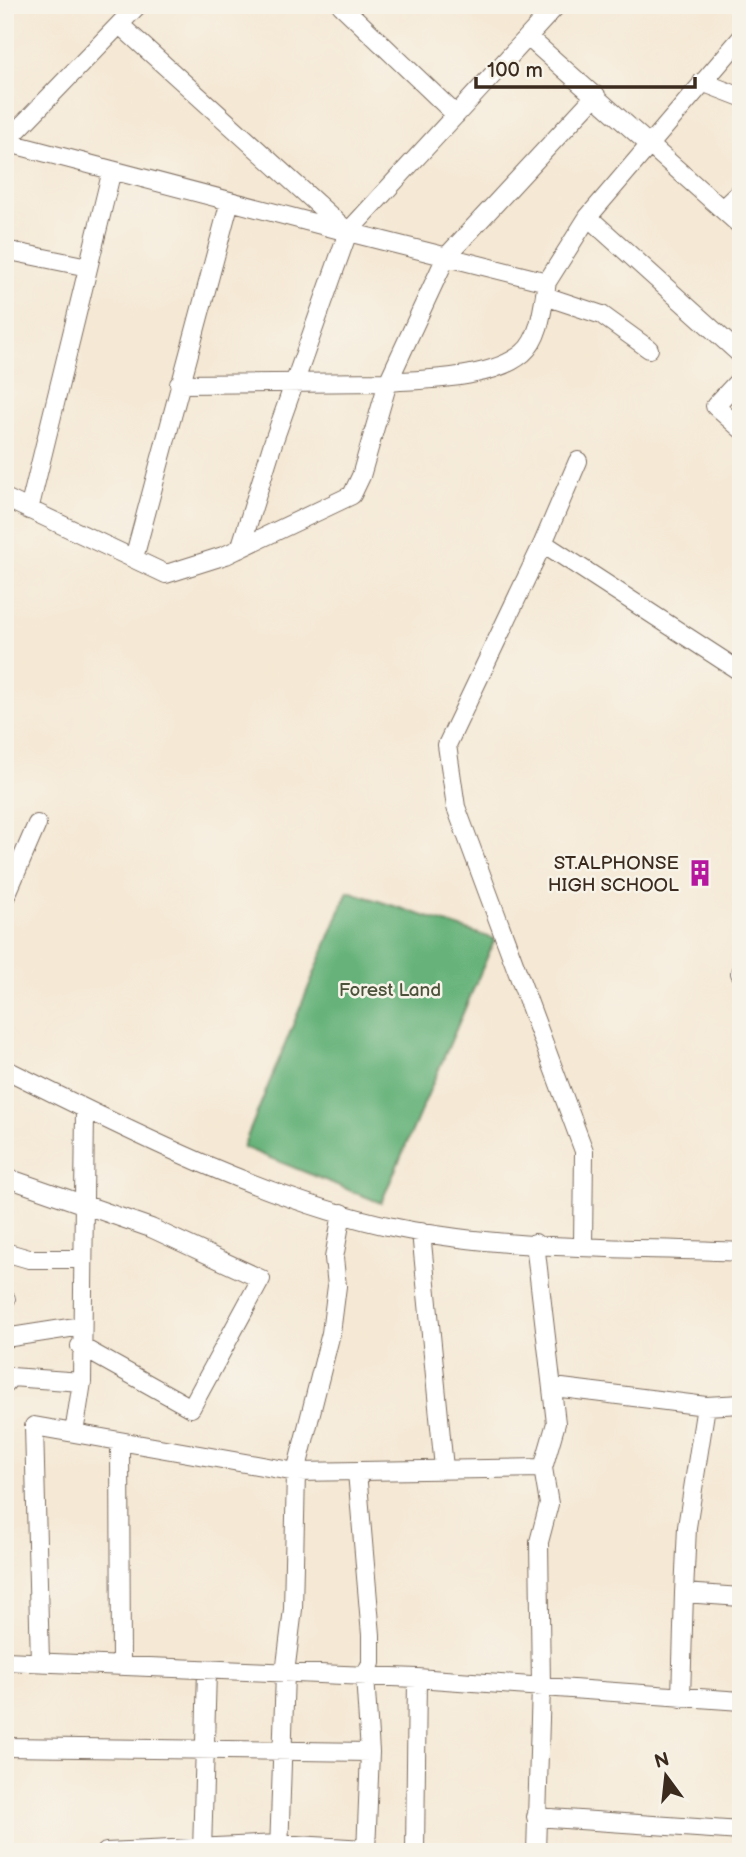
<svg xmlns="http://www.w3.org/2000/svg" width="746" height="1857" viewBox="0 0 746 1857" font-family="'Balsamiq Sans',sans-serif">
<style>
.forest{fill:#66b27a;stroke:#506e4c;stroke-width:2}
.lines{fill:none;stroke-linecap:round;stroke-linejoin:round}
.minor-casing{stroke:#7c6c5e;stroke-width:20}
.minor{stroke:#fff;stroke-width:18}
.labels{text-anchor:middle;stroke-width:5;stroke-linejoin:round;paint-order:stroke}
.poi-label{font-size:19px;fill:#3b2a1e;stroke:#f7f3e8;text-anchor:end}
.park-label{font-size:19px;fill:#4c533a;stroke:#f7f3e8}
</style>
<rect width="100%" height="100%" fill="#f7f3e8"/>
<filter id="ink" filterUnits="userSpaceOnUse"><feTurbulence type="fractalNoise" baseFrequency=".0143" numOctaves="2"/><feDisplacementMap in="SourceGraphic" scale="14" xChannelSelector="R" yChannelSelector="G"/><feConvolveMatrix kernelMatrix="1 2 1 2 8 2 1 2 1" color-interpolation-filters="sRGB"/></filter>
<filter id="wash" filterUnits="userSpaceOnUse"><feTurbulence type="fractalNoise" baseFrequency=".00686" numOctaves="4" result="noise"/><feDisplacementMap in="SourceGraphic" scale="28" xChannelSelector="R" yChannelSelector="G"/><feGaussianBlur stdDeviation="1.57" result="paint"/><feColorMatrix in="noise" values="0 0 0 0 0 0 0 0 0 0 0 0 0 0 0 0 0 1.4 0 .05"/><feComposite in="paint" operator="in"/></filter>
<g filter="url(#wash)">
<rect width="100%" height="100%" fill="#f5e8d4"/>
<path class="forest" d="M348 891 495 939 381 1203 243 1147Z"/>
</g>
<g filter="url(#ink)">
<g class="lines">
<defs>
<path id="minor" d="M341 5 456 115
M120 25 346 230
M528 37 741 226
M702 82 741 97
M5 142 348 232 557 5
M6 142 138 5
M722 209 741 191
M588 217 741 355
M5 250 88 267
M547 282C543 304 541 338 523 353 493 379 426 379 388 382L446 257 596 95
M545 296 602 315 649 349
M741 378 715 406 741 429
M578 461 543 543 447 745 456 807 584 1151 583 1245
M5 498 166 574 226 555 352 495 361 476 388 382 179 384
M29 510 112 170
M543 543 741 672
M240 549 273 443 348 232 547 282 588 217 741 38
M134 558 230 201
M5 898 37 824
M740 973 741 970
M5 1069C125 1129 266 1201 397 1228 509 1251 627 1247 741 1252
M5 1177 151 1228 261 1279 191 1408 80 1346
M421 1232 444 1468
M535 1243 556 1423 543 1468 549 1504 539 1542 541 1686 536 1852
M5 1252 29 1259H82
M5 1299H6
M5 1338 82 1326
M5 1384 11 1377 82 1382
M554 1387 706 1406
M74 1433 296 1472 543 1468
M120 1443 121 1666
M684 1593 687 1527 706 1406 741 1404
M5 1661 417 1678 741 1701
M40 1662 34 1426 74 1433 82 1382 85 1109
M681 1698 684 1593 741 1597
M5 1747 370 1752 365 1676 371 1663V1635L357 1472
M536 1817 741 1831
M106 1852 279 1844 366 1849
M202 1852 207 1670
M279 1852 285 1673 293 1609 296 1472 331 1333 337 1286 334 1258 342 1213
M366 1852 370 1752
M415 1852 417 1678"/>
</defs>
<use href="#minor" class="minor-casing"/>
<use href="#minor" class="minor"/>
</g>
</g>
<defs>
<symbol id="building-bare" viewBox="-9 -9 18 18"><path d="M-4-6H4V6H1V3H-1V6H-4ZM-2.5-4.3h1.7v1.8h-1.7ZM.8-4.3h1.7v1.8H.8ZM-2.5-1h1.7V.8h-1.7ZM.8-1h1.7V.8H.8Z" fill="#b5179e" stroke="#f7f3e8" stroke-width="2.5" paint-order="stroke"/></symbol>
</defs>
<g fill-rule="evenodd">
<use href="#building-bare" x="681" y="854" width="38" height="38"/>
</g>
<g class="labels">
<g class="poi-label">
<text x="679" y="869">ST.ALPHONSE<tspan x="679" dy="22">HIGH SCHOOL</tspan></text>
</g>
<g class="park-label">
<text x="390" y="996">Forest Land</text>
</g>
</g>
<rect width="746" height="1857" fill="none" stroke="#f7f3e8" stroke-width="28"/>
<g transform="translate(666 1776) rotate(345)" stroke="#f7f3e8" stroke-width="5" paint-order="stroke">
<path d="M0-5L12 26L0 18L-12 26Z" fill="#3b2a1e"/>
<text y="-10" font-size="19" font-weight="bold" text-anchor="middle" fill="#3b2a1e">N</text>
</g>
<path d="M476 77v10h219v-10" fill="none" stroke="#3b2a1e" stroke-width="3.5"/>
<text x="487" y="77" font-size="21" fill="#3b2a1e" stroke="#f7f3e8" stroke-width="5" paint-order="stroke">100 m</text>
</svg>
